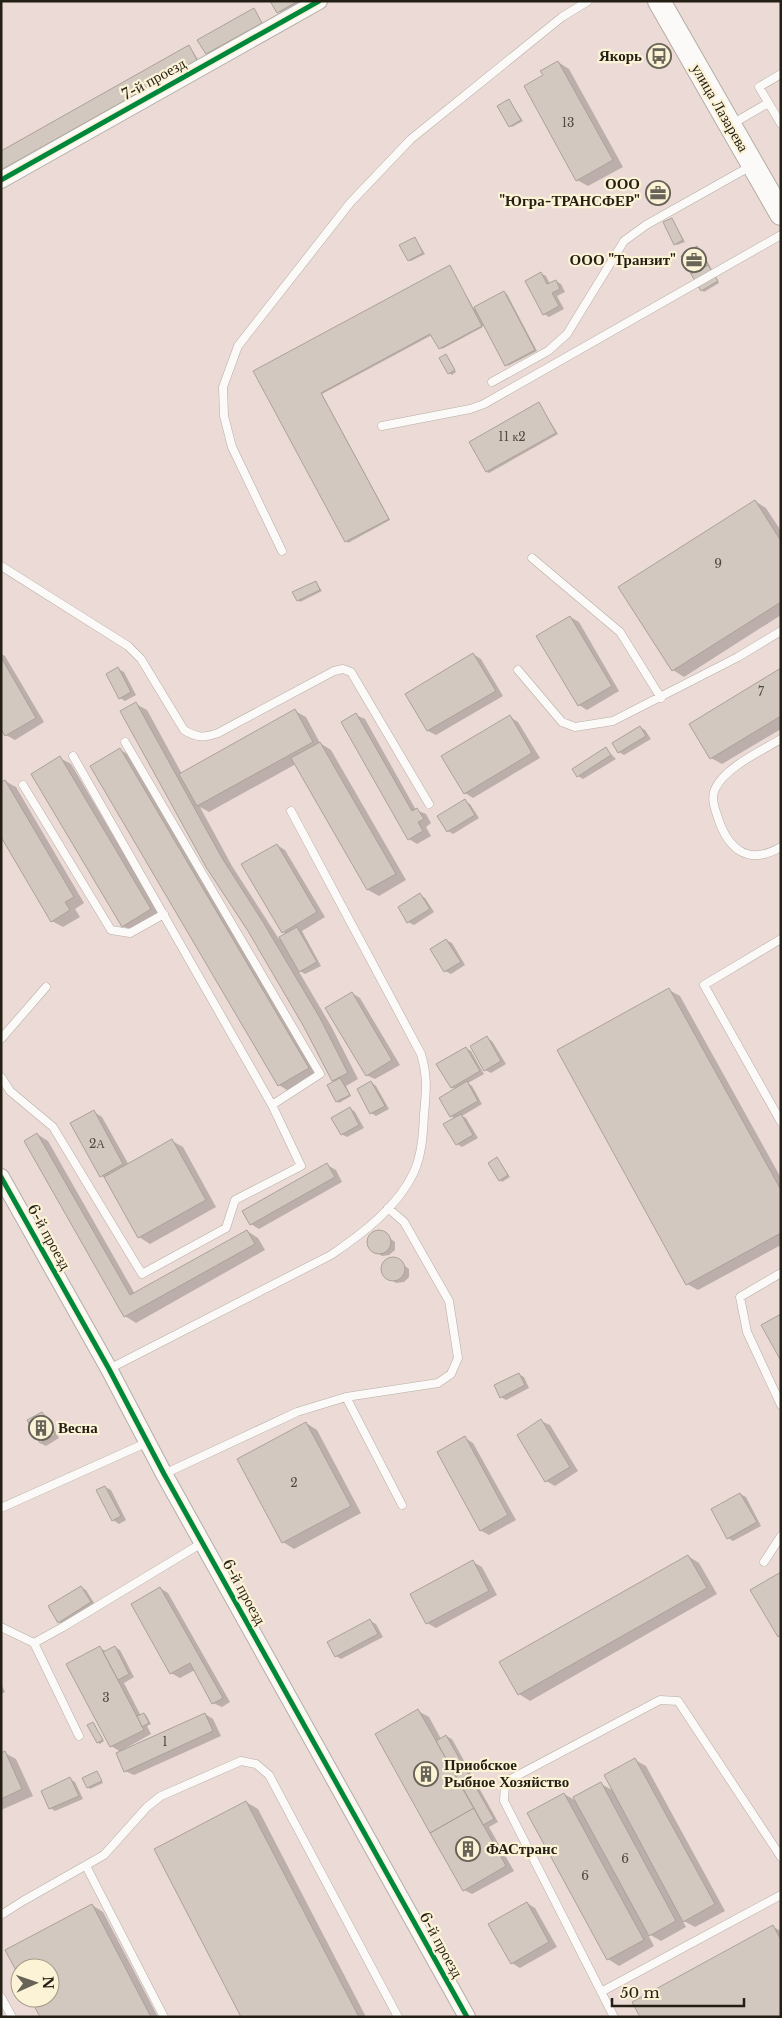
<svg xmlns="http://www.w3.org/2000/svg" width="782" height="2018" viewBox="0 0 782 2018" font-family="'Libre Baskerville',serif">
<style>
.industrial{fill:#ebdad5;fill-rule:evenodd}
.shadow{fill:#0003}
.building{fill:#d3c8bf;stroke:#aaa29a}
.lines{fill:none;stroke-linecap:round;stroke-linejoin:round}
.service-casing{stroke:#b4afa3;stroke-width:9}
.minor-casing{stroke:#b4afa3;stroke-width:18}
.secondary-casing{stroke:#b4afa3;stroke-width:24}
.service{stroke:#fbfaf8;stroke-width:8}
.minor{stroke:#fbfaf8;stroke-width:16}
.secondary{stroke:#fbfaf8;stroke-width:22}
.cycleway-casing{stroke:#fcf2d6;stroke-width:8}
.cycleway{stroke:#00873e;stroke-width:5}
.labels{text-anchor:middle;stroke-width:4.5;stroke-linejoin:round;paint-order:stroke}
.number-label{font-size:12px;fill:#4f4940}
.poi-label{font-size:15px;font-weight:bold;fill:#231f15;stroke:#fcf2d6;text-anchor:end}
.street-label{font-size:15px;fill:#231f15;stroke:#fcf2d6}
</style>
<rect width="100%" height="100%" fill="#e7e1d1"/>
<path class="industrial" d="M1 1H781V2017H1ZM20 1968H50V1998H20Z"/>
<path class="shadow" d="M272 1H302L280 13Z
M254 10 263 24 209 55 206 54Z
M189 46 199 61 1 173V152Z
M558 62 569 69 623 167 588 186 577 180 544 76Z
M509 100 523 121 512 127 510 126Z
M658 183 669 200 660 205 658 204Z
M672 219 685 242 677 245 675 244Z
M415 238 425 254 411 261 408 260Z
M697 248 702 251 719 283 704 292 702 290Z
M449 266 474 309 504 293 507 294 537 351 508 366 486 326H482L483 327 442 349 432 335 322 394 390 520 348 543 254 371Z
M540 273 546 276 550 284 556 281 561 284 565 292 557 296 564 309 549 317 544 314Z
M446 356 456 372 452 375 449 373Z
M539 404 558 434 489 473 487 472Z
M755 501 766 508 781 531V615L684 677 673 670Z
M316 582 322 591 300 602 298 600Z
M570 617 579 622 619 691 587 710 579 705Z
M1 654 5 656 44 722 15 740 6 735 1 726Z
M473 654 481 659 503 696 436 735 428 731 406 694Z
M118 669 124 672 136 695 125 701 120 698Z
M781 669V729L722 764 711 758Z
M136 704 147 710 182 774 295 711 306 717 320 743 331 750 406 880 379 896 368 890 296 764 209 812 200 807 232 866 279 939 287 934 283 932 277 845 285 850 325 917 302 931 321 966 305 974 298 970 331 1026 358 1079 346 1086 351 1096 339 1103 337 1101 335 1082Z
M356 715 365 719 416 810 426 814 431 823 426 827 431 836 417 844 409 839Z
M510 717 518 722 540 758 473 798 465 793Z
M640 727 645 730 651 739 624 755 619 752Z
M606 749 616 759 583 779 578 776Z
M120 750 132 756 319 1075 290 1092 279 1085Z
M60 758 71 764 161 916 134 932 123 926Z
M5 781 16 787 84 903 75 909 80 917 63 927 52 921Z
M465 801 470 804 479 818 453 834 448 831Z
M420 895 425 898 434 912 414 925 408 922Z
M446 940 452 943 465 965 451 974 445 971 432 949Z
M669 990 680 996 781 1178V1245L698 1290 687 1284Z
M352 993 360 998 400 1065 375 1079 366 1075Z
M487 1038 492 1041 506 1064 491 1073 485 1070Z
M466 1048 471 1051 484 1074 468 1083 472 1086 482 1104 462 1116 466 1118 478 1138 462 1147 457 1144 455 1119 451 1116 455 1089 451 1087Z
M371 1082 376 1086 389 1109 376 1116 371 1113Z
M350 1108 355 1112 364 1128 347 1137 341 1134Z
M94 1112 102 1117 129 1165 172 1141 183 1147 216 1207 150 1244 139 1237 107 1179 101 1176Z
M37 1134 48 1141 135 1294 247 1231 258 1238 265 1250 136 1323 125 1316 25 1141Z
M497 1158 510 1177 502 1182 500 1180Z
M327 1165 336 1170 342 1182 259 1229 251 1224Z
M381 1232 395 1242V1250L389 1255 382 1256 369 1247V1239L373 1233Z
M395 1259 409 1269V1277L404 1282 396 1283 384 1274 383 1266 387 1260Z
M518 1374 524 1377 529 1388 506 1400 501 1397Z
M42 1413 47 1416 59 1438 46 1446 40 1443Z
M541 1421 550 1425 578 1471 555 1486 546 1481Z
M306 1423 317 1430 361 1513 294 1549 283 1542Z
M465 1438 473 1443 516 1520 489 1535 480 1530Z
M105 1487 111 1490 126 1520 119 1524 113 1520 98 1491Z
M740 1494 746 1497 761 1526 733 1541 728 1538Z
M688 1556 699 1563 717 1594 530 1701 519 1694Z
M473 1562 482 1567 497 1595 436 1628 427 1623Z
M81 1587 86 1590 96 1606 64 1625 59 1622Z
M160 1588 168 1593 230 1702 222 1707 213 1703 195 1670 180 1678 171 1673 132 1604Z
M370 1621 376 1624 383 1637 341 1659 336 1656Z
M115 1647 120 1650 134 1677 124 1683 141 1716 146 1715 151 1724 147 1726 151 1734 126 1748 127 1750 205 1714 213 1719 221 1736 134 1775 125 1771 121 1752 111 1746 100 1648 107 1652Z
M1 1684 5 1692 1 1694Z
M418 1711 429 1717 441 1739 446 1736 452 1739 498 1822 489 1827 514 1871 472 1894 464 1890Z
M93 1724 104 1741 100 1744 97 1742Z
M5 1753 16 1759 33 1796 1 1810V1754Z
M635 1760 646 1766 725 1911 695 1927 682 1920 686 1927 661 1941 647 1933 654 1946 619 1966 608 1959 564 1794 578 1802 601 1784 614 1791Z
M97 1773 103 1783 90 1789 88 1787Z
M70 1779 75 1782 83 1799 55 1811 50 1808Z
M246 1802 258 1809 366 2017H242Z
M527 1903 535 1908 557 1947 520 1968 512 1963Z
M92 1905 103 1912 158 2017H42L32 1998H50V1968H20V1975L7 1950Z
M773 1927 781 1931V2017Z"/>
<path class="building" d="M270 1H298L277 13Z
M254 8 262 23 206 54 197 40Z
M189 45 197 60 1 170V151Z
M558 61 613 160 576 181 524 86 543 75 540 71Z
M509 99 521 120 509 127 497 106Z
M658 182 668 199 657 205 647 188Z
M672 218 683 240 674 245 663 222Z
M415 237 423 253 408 261 399 245Z
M697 246 708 265 691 274 681 256Z
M450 265 482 326 439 349 430 334 321 393 389 519 345 542 253 371Z
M708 265 718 281 701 291 691 274Z
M541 272 547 284 556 280 560 289 552 293 559 306 543 315 525 281Z
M504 291 535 350 505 366 474 307Z
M446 354 455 370 448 374 439 358Z
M539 402 556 433 486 472 469 442Z
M755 500 781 541V602L672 671 618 587Z
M316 581 320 590 297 601 292 592Z
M570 616 612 686 578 706 536 636Z
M473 653 496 691 427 731 405 694Z
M1 657 36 718 5 736 1 729Z
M118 667 131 692 119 699 106 674Z
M781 668V716L710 759 689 724Z
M136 702 222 858 263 922 320 1018 348 1073 332 1081 304 1027 248 931 206 867 120 711Z
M295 709 313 742 197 806 179 774Z
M356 713 412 811 417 808 424 819 418 822 423 831 408 840 341 722Z
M510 715 532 753 464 794 441 756Z
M640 726 646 736 618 753 612 743Z
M320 742 396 874 367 890 291 758Z
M606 747 611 755 577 777 572 769Z
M120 748 309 1068 278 1086 90 766Z
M60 756 151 909 122 927 31 774Z
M5 780 74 897 65 902 70 910 51 922 1 837V782Z
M465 799 475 815 447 832 437 816Z
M277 844 317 912 282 933 241 864Z
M420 893 430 909 407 923 398 907Z
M297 927 317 962 299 972 279 937Z
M446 939 461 962 444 972 430 949Z
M669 988 781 1190V1233L686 1285 557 1050Z
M352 992 392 1060 366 1076 325 1008Z
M487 1036 501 1061 484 1071 470 1046Z
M466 1047 480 1071 451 1088 436 1064Z
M340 1078 350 1095 336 1102 327 1085Z
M371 1081 385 1106 370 1114 357 1089Z
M467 1081 478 1101 450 1117 439 1098Z
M350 1107 359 1125 341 1135 331 1118Z
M94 1110 123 1164 100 1177 70 1123Z
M461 1114 473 1135 456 1145 443 1124Z
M37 1133 130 1295 247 1230 255 1244 124 1317 24 1141Z
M172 1139 206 1200 138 1238 104 1177Z
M497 1157 508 1175 499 1181 488 1163Z
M327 1163 335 1177 250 1225 242 1211Z
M367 1242a12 12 0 1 1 24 0a12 12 0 1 1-24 0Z
M381 1269a12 12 0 1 1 24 0a12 12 0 1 1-24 0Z
M781 1314V1361L761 1325Z
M519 1373 525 1385 500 1398 494 1385Z
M42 1412 55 1435 40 1443 27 1420Z
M541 1419 570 1467 545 1482 517 1435Z
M306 1422 351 1506 282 1543 237 1459Z
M465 1436 508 1515 480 1531 437 1452Z
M105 1486 121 1516 112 1521 96 1490Z
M740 1493 757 1522 727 1539 711 1509Z
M688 1555 707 1588 518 1695 499 1662Z
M473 1560 489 1591 426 1624 410 1594Z
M781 1572V1635L778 1637 750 1590Z
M81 1586 91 1602 58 1623 48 1606Z
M160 1587 223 1698 212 1704 190 1663 170 1674 131 1604Z
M370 1619 378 1634 335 1657 327 1642Z
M100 1646 144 1730 110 1747 66 1664Z
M115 1646 129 1674 118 1680 103 1652Z
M418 1709 474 1808 430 1833 375 1734Z
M144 1713 149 1723 142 1727 137 1716Z
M205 1713 213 1731 124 1772 116 1753Z
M93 1722 103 1740 97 1743 87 1725Z
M446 1735 494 1819 483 1825 436 1741Z
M5 1751 22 1789 1 1799V1753Z
M635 1758 715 1904 683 1922 604 1775Z
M97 1771 102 1781 87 1788 82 1778Z
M70 1777 79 1796 49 1809 41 1791Z
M601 1782 676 1921 649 1936 573 1797Z
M564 1793 644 1940 607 1960 527 1813Z
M246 1801 359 2017H241L154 1849Z
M474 1808 506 1866 463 1891 430 1833Z
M527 1902 549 1942 511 1964 488 1924Z
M92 1904 151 2017H40L30 1998H50V1968H20V1978L5 1950Z
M773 1925 781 1940V2017H640L632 2002Z"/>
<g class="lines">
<defs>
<path id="service" d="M781 74 759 87 781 124
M732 124 768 103
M492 382 548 351 567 334 624 241 646 225 751 166
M382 426 470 409 484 404 781 235
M282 551 232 447 224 416 223 387 238 346 350 203 411 139 562 17 588 1
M532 558 620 632 661 698
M1 566 128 646 141 659 184 730C197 738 204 738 218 733L334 671 343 669 351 672 429 804
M518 670 562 722 575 727 613 721 738 657 781 631
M781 739C761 751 724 768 715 789 711 797 714 807 717 815 727 848 747 867 781 847
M125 742 320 1074 272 1105
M23 785 111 930 130 933 164 914
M781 939 704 985 781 1122
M1 1039 46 987
M1 1077 10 1091 53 1127 142 1274 226 1228 235 1200 301 1166 272 1105 73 756
M781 1273 740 1297 747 1332 781 1405
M109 1369 331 1255C362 1234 398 1207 414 1172 422 1154 423 1134 424 1115 426 1092 428 1077 421 1054L291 811
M346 1397 438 1383 451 1374 458 1358 449 1301 404 1222 388 1208
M164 1474 297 1412 346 1397 402 1505
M1 1508 148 1442
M764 1562 781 1536
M1 1627 34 1643 63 1627 202 1543
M34 1643 79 1736
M86 1866 164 2017
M1 1915 23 1901 104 1855 147 1807 161 1796 241 1761 256 1764 269 1775 398 2017
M601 1992 781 1895
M1 1997 12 2017
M614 2017 504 1801 505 1782 660 1700 678 1701 781 1857"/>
<path id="minor" d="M1 180 319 1
M1 1177 109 1369 164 1474 467 2017"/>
<path id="secondary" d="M659 1 781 214"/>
</defs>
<use href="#service" class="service-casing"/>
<use href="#minor" class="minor-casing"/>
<use href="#secondary" class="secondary-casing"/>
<use href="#service" class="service"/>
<use href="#minor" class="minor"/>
<use href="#secondary" class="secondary"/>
<defs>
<path id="cycleway" d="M1 180 319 1
M1 1177 109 1369 164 1474 467 2017"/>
</defs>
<use href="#cycleway" class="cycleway-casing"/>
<use href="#cycleway" class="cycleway"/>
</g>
<defs>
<symbol id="bus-ring" viewBox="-11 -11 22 22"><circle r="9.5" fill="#fcf2d6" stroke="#686357" stroke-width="1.5"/><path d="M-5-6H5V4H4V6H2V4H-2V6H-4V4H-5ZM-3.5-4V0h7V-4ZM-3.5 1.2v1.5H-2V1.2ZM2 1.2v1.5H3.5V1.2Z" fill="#686357"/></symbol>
<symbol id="office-ring" viewBox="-11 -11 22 22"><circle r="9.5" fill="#fcf2d6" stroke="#686357" stroke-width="1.5"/><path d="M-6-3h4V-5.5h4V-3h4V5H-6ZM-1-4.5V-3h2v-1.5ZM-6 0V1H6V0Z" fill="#686357"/></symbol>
<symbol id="building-ring" viewBox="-11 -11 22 22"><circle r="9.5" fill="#fcf2d6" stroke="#686357" stroke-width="1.5"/><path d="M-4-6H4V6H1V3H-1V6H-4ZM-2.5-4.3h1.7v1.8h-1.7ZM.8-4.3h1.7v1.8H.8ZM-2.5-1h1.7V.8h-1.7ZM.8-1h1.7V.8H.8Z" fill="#686357"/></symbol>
</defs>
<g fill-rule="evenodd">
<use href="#bus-ring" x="645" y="42" width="28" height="28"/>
<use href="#office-ring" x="644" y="179" width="28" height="28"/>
<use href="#office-ring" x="680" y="246" width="28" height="28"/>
<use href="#building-ring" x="27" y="1414" width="28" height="28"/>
<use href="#building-ring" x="412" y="1760" width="28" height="28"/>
<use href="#building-ring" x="454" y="1835" width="28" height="28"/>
</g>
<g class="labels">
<g class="number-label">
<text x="568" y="127">13</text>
<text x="512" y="441">11 к2</text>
<text x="718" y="568">9</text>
<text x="761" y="696">7</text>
<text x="97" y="1148">2А</text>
<text x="294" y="1487">2</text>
<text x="106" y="1702">3</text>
<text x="165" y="1746">1</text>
<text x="625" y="1863">6</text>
<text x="585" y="1880">6</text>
</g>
<g class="poi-label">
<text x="642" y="61">Якорь</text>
<text x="640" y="189">ООО<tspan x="640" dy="17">"Югра-ТРАНСФЕР"</tspan></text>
<text x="676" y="265">ООО "Транзит"</text>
<text x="58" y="1433" text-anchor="start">Весна</text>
<text x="444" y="1770" text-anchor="start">Приобское<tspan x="444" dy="17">Рыбное Хозяйство</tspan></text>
<text x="486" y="1854" text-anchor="start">ФАСтранс</text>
</g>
<g class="street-label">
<text transform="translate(154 79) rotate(-29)" y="5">7-й проезд</text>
<text transform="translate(720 108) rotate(60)" y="5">улица Лазарева</text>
<text transform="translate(49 1237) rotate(61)" y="5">6-й проезд</text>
<text transform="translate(244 1592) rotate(61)" y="5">6-й проезд</text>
<text transform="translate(441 1945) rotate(61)" y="5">6-й проезд</text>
</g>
</g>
<rect width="782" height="2018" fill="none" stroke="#231f15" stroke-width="5"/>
<g transform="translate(35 1983) rotate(88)"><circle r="24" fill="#fcf2d6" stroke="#a59e89"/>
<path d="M0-4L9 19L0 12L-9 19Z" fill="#686357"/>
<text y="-8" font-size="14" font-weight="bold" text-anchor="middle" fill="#231f15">N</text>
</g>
<path d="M612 1998v8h132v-8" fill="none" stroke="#231f15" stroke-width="2.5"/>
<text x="620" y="1998" font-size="15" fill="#231f15" stroke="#fcf2d6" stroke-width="4" paint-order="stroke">50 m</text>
</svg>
